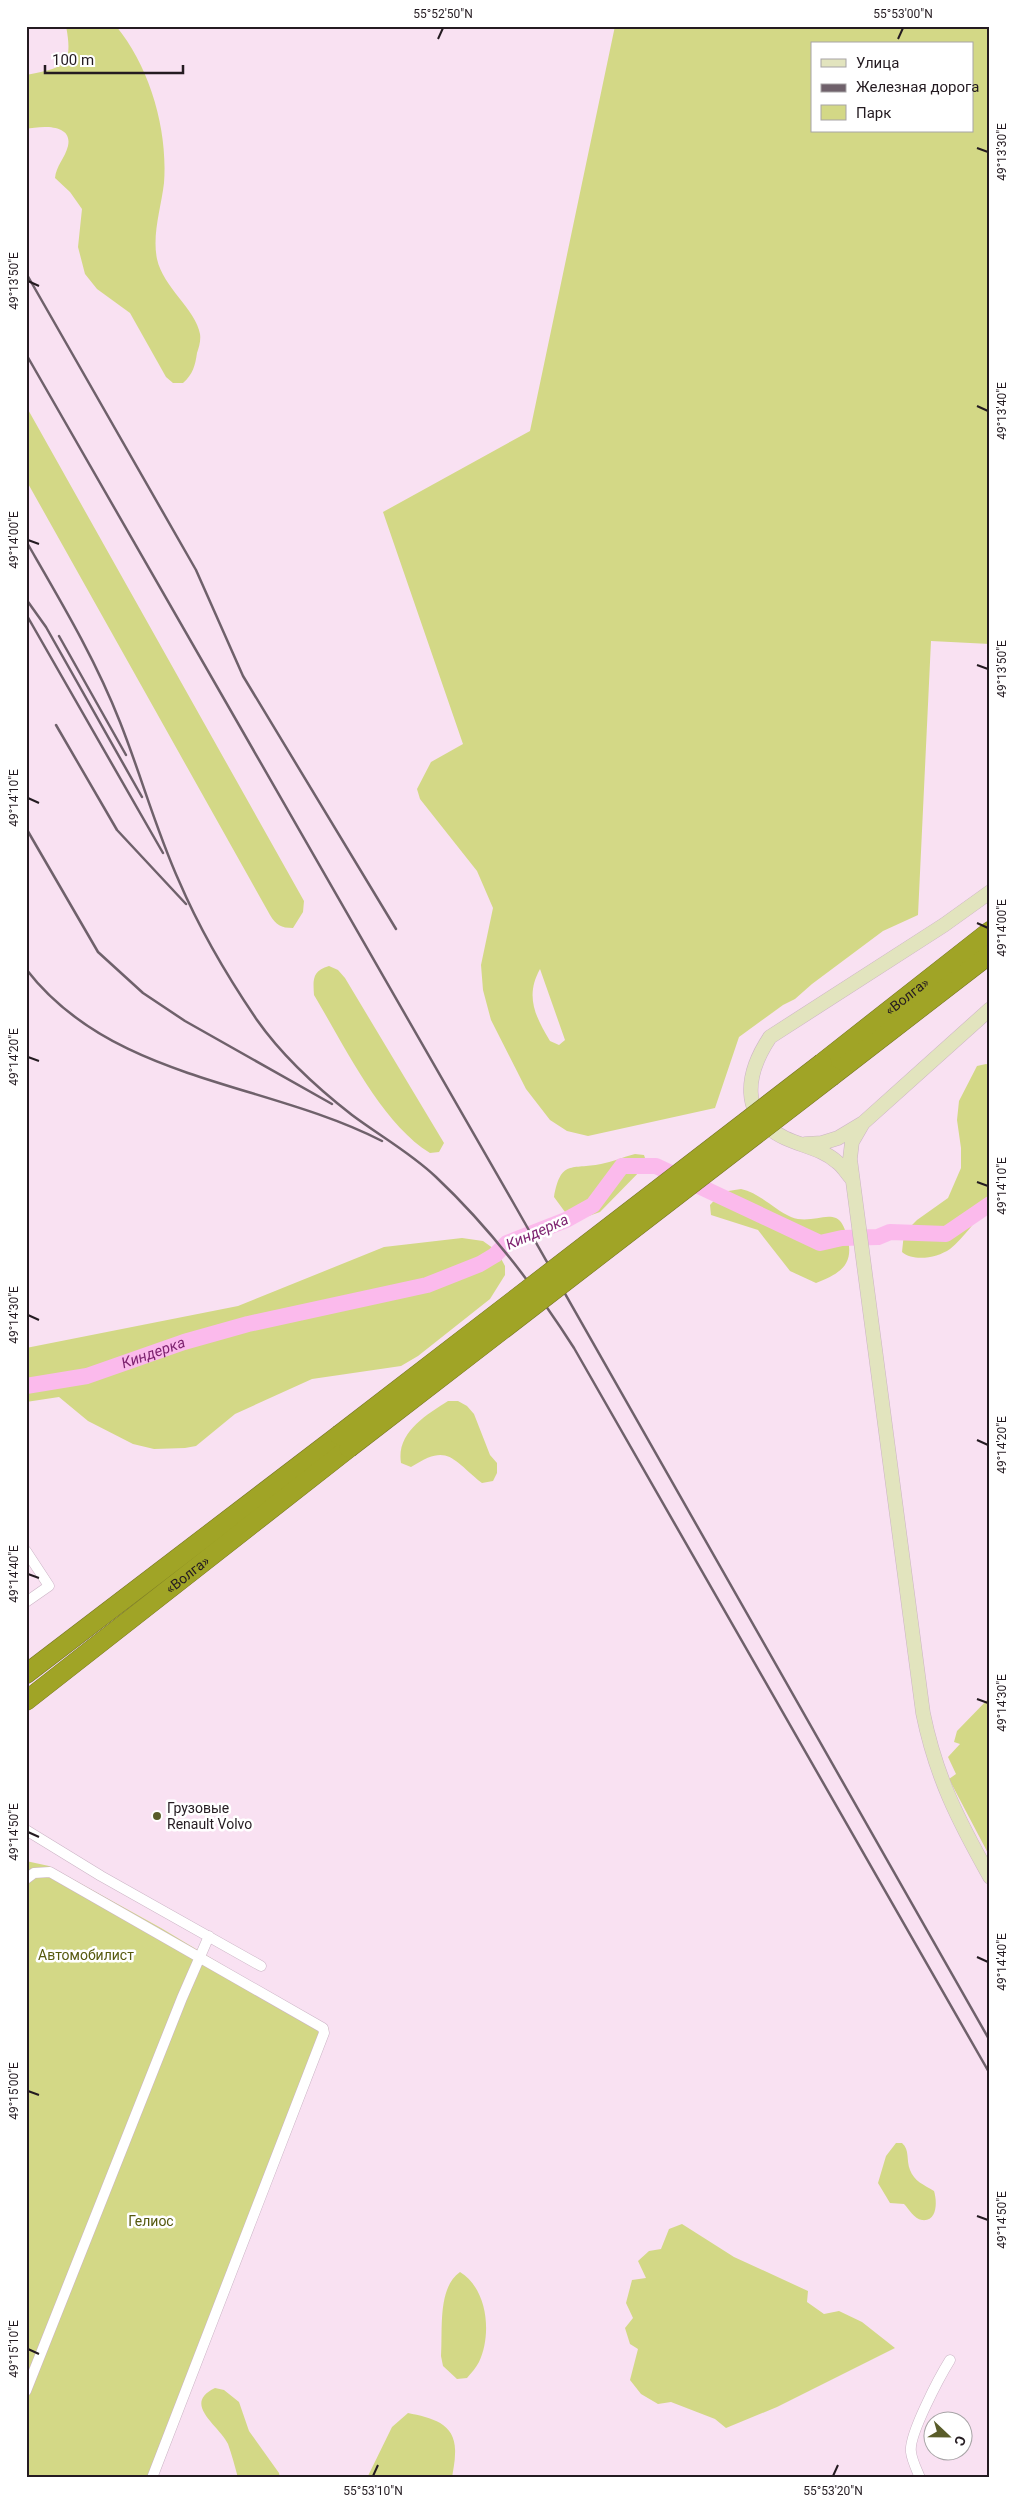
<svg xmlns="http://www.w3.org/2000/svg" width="1016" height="2504" viewBox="0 0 1016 2504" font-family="Roboto,sans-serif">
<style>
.green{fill:#d3d886;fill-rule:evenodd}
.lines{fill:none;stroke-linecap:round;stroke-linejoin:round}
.river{stroke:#fbbaec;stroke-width:16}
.street-casing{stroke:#cbb4c5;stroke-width:11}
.secondary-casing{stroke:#cbb4c5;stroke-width:15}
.highway-casing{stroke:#757424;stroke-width:20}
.street{stroke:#fff;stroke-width:10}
.secondary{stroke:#e2e4be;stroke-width:14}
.highway{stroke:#a0a426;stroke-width:19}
.rail{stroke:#6f616b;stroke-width:2.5}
.highway-bridge-casing{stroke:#757424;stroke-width:20;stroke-linecap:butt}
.highway-bridge{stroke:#a0a426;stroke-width:19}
.ticks{fill:none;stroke:#241b21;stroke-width:2}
.poi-dot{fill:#595c29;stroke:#fff;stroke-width:2}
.labels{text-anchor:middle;stroke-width:5;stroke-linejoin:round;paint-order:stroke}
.street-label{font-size:14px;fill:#241b21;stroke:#fff}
.poi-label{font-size:14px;fill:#241b21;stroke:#fff;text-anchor:start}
.park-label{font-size:14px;fill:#56590e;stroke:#fff}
.water-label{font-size:15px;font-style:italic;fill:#7e2370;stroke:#fff}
.neatline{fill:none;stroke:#241b21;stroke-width:2}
.ticks-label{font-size:12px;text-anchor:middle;fill:#241b21}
</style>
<rect width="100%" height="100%" fill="#f9e1f2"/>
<path class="green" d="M66 26H116C150 67 168 130 164 183 161 208 152 234 157 259 163 287 196 310 200 334 201 340 199 347 197 353 195 366 193 374 183 383H173L166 377 130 313 97 289 85 274 78 247 82 209 70 192 55 178C56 166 65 158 68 146 73 123 40 126 26 129V75C63 67 74 68 66 26Z
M615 26H990V644L931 641 918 915 883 931 812 984 795 999 783 1005 739 1037 715 1108 588 1136 567 1131 550 1120 526 1089 491 1020 483 990 481 965 493 908 477 871 420 799 417 789 431 762 463 744 383 512 530 431ZM812 44H972V131H812ZM540 969 565 1040 559 1045 550 1041C535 1016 525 996 540 969Z
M26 406 304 901 303 912 293 928C281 928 276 925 270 915L26 480Z
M329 966 338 970 345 978 444 1143 439 1152 430 1153C381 1123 344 1045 314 995 313 980 312 971 329 966Z
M986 1064 990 1065V1204C978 1217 963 1239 950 1249 937 1258 914 1262 902 1252L904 1233 917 1220 948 1198 961 1168V1148L957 1120 959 1101 977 1066Z
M635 1154 644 1155 647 1164 600 1212 583 1218 565 1212 554 1197C561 1159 571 1170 601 1164 612 1162 623 1157 635 1154Z
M741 1189C760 1193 773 1209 791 1217 809 1224 824 1213 836 1218 842 1221 844 1227 846 1233 856 1263 842 1273 816 1283L790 1271 758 1230 711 1215 710 1205 722 1192Z
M462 1238 483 1241 497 1251 505 1266V1275L490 1299 418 1356 401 1366 312 1379 235 1414 196 1446 185 1448 154 1449 133 1444 88 1421 59 1397 26 1402V1348L238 1306 384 1247Z
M448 1401H458L467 1406 474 1414 490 1455 497 1463V1473L493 1481 482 1483C451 1458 448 1443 411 1467L401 1463C396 1433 426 1415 448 1401Z
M990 1697V1857L949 1779 956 1774 948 1757 960 1744 954 1742 957 1731Z
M26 1861 49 1866 161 1928 329 2029 155 2478H26Z
M896 2143H902C910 2150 906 2160 910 2170 914 2181 924 2185 934 2191 937 2200 938 2222 922 2220 914 2219 909 2209 904 2204L890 2203 878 2183 886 2156Z
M682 2224 734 2257 808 2291 807 2302 824 2314 839 2311 862 2322 895 2348 777 2407 726 2428 715 2419 671 2402 658 2404 641 2394 630 2380 638 2349 630 2344 625 2328 633 2318 626 2303 632 2280 646 2278 638 2261 649 2251 661 2249 669 2229Z
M460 2272C488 2289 492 2335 479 2362 476 2368 471 2373 467 2378L457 2379 443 2366 441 2356C443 2331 437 2288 460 2272Z
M215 2388 224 2390 239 2402 249 2431 279 2473 280 2478H238C235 2467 232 2455 228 2444 220 2426 181 2404 215 2388Z
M408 2413C432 2418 457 2423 455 2454 455 2462 453 2470 452 2478H367L392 2427Z"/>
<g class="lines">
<path class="river" id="s1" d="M26 1386 87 1376 184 1342 248 1324 427 1285 480 1264 495 1255 507 1243 566 1220 593 1205 622 1166H656L820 1243 842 1238 878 1237 890 1232 946 1234 990 1204"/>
<defs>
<path id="street" d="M26 1551 49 1586 26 1602
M26 1830 101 1876 261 1966
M26 1879 34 1873 50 1872 323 2028 324 2033 152 2478
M26 2391 182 1998 209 1936
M920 2478C917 2470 912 2461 911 2452 908 2436 940 2376 950 2360"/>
<path id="secondary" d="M863 1123 852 1142 850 1159 923 1713C936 1777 958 1820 990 1877
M805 1144 822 1143 838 1138 863 1123 990 1009
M852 1179C847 1174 843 1166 837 1162 823 1149 802 1146 785 1138 738 1116 746 1073 770 1037L944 925 990 892"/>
<g id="highway">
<path id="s2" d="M822 1063 990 931"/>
<path d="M832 1076 990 954"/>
<path d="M26 1674 339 1435"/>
<path id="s3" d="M26 1701 349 1448"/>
</g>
</defs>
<use href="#street" class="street-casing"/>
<use href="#secondary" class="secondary-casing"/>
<use href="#highway" class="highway-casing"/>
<use href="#street" class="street"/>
<use href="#secondary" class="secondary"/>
<use href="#highway" class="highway"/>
<path class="rail" d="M26 273 196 570 243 676 396 929
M26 354 518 1211 990 2041
M26 541C60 600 95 658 120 722 141 775 156 830 179 881 200 930 227 976 257 1020 283 1057 316 1087 352 1115 380 1136 411 1153 436 1177 489 1227 535 1287 574 1348L990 2074
M26 599 46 627 142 797
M26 614 163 853
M59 636 126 755
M56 725 117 830 186 904
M26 828 98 952 143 993 185 1021 332 1104
M26 969C112 1081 265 1081 382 1141"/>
<defs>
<path id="highway-bridge" d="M339 1435 822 1063
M349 1448 832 1076"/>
</defs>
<use href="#highway-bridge" class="highway-bridge-casing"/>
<use href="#highway-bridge" class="highway-bridge"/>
</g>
<path class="ticks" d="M438 39 443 28M898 39 903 28M977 148 988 152M28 281 39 286M977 406 988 411M28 540 39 544M977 665 988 669M28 798 39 803M977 923 988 928M28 1057 39 1061M977 1182 988 1186M28 1315 39 1320M977 1440 988 1445M28 1574 39 1578M977 1699 988 1703M28 1832 39 1837M977 1957 988 1962M28 2091 39 2095M977 2216 988 2220M28 2349 39 2354M373 2476 378 2465M833 2476 838 2465"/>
<circle class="poi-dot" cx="157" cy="1816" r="5"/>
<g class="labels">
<g class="street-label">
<text dy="5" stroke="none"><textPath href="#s2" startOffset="108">«Волга»</textPath></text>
<text dy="5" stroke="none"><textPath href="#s3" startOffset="205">«Волга»</textPath></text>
</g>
<g class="poi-label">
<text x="167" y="1813">Грузовые<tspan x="167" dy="16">Renault Volvo</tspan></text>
</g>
<g class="park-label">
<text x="86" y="1960">Автомобилист</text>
<text x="151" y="2226">Гелиос</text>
</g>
<g class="water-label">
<text transform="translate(537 1232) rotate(-24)" y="5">Киндерка</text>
<text dy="5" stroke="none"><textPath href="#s1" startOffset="132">Киндерка</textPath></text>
</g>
</g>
<rect width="1016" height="2504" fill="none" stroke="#ffffff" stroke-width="55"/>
<rect x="811" y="42" width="162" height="90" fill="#ffffff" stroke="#a7a4a6"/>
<rect x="821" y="59" width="25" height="8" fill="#e2e4be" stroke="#a7a4a6"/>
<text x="856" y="68" font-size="15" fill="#241b21">Улица</text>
<rect x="821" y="84" width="25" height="8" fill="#6f616b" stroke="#a7a4a6"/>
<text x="856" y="92" font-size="15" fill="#241b21">Железная дорога</text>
<rect x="821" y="105" width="25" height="15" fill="#d3d886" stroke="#a7a4a6"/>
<text x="856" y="118" font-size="15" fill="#241b21">Парк</text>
<g transform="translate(948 2436) rotate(112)"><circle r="24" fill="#ffffff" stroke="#a7a4a6"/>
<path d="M0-4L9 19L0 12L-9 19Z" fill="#595c29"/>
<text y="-8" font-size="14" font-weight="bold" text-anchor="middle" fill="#241b21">С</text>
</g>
<path d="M45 65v8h138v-8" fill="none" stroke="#241b21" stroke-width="2.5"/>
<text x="52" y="65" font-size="15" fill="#241b21" stroke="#ffffff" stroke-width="4" paint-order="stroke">100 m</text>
<rect x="28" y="28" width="960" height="2448" class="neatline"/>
<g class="ticks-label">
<text x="443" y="18">55°52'50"N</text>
<text x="903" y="18">55°53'00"N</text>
<text transform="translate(1002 152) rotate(-90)" y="4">49°13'30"E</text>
<text transform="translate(14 281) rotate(-90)" y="4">49°13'50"E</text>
<text transform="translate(1002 411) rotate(-90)" y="4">49°13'40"E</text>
<text transform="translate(14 540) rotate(-90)" y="4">49°14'00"E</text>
<text transform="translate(1002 669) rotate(-90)" y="4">49°13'50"E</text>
<text transform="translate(14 798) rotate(-90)" y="4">49°14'10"E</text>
<text transform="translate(1002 928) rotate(-90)" y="4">49°14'00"E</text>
<text transform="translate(14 1057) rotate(-90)" y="4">49°14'20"E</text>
<text transform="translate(1002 1186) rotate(-90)" y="4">49°14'10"E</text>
<text transform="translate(14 1315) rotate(-90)" y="4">49°14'30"E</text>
<text transform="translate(1002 1445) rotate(-90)" y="4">49°14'20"E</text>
<text transform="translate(14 1574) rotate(-90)" y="4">49°14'40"E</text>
<text transform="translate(1002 1703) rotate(-90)" y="4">49°14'30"E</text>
<text transform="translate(14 1832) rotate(-90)" y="4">49°14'50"E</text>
<text transform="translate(1002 1962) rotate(-90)" y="4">49°14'40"E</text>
<text transform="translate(14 2091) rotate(-90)" y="4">49°15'00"E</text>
<text transform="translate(1002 2220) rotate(-90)" y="4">49°14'50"E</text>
<text transform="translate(14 2349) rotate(-90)" y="4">49°15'10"E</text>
<text x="373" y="2495">55°53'10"N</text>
<text x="833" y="2495">55°53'20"N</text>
</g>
</svg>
